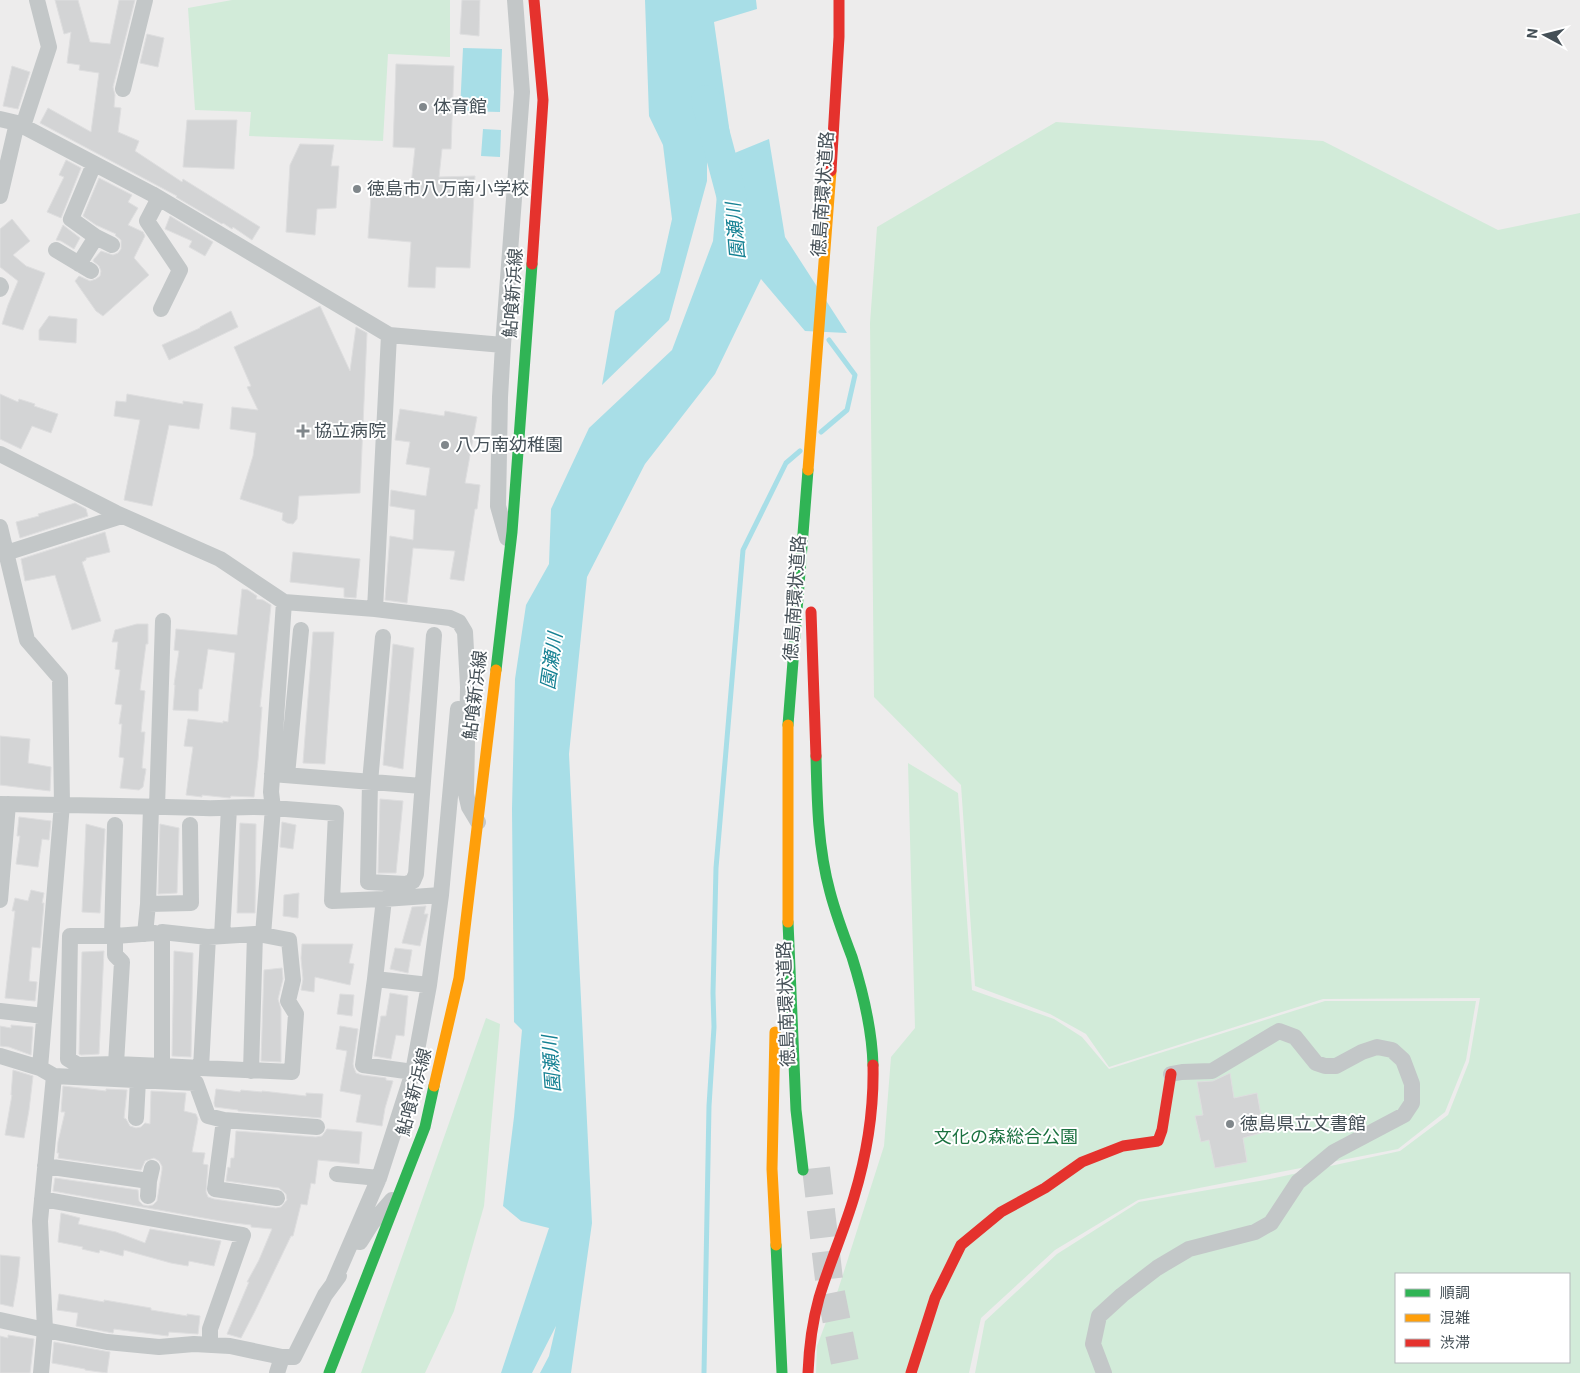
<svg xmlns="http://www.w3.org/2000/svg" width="1580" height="1373" viewBox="0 0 1580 1373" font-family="Roboto,'Noto Sans JP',sans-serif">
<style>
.green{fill:#d2ebd9;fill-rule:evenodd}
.water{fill:#a8dee7}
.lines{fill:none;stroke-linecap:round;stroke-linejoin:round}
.stream{stroke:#a8dee7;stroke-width:5}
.river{stroke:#a8dee7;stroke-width:30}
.building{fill:#d3d4d5;stroke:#dededf}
.highway-tunnel{stroke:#cbcdce;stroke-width:28;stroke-dasharray:28 14;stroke-linecap:butt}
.street{stroke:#c3c7c8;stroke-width:16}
.fast{stroke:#30b455;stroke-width:11}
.slow{stroke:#ff9f0a;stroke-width:11}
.jam{stroke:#e5322d;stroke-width:11}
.poi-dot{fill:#80878b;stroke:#fff;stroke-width:2}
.labels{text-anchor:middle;stroke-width:4;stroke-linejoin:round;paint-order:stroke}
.poi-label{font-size:18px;fill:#455057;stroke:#fff;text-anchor:start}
.street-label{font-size:18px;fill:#455057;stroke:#fff}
.park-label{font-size:18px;fill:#1c7241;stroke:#fff}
.water-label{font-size:19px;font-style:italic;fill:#158193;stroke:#fff}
</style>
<rect width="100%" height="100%" fill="#edecec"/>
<path class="green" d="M232 0H450V57L388 54 383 141 249 136 251 112 195 110 188 8Z
M1056 122 1323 141 1498 230 1580 213V1373H975L985 1321 1057 1254 1139 1202 1265 1180 1400 1151 1448 1115 1469 1062 1480 998 1323 999 1109 1067 1086 1034 1050 1014 975 986 961 785 874 697 870 323 877 227ZM1396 1274H1569V1362H1396Z
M908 763 958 793 972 990 1054 1019 1082 1037 1109 1069 1325 1001H1476L1466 1060 1445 1112 1398 1149 1138 1200 1055 1250 981 1318 969 1373H816L817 1346 838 1290 884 1146 891 1057 915 1028Z
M486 1018 500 1024 484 1206 454 1311 425 1373H361Z"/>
<path class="water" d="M645 0H756L757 9 714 22 730 134 707 145V181L669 320 602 385 615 311 660 273 672 219 663 145 649 116Z
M463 48 502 49 500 112 460 111Z
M483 129 501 130 500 157 481 156Z
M769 139 785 237 847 333 805 331 761 279 715 374 645 464 587 577 569 754 592 1223 571 1373H540L549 1356 556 1326 532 1373H501L549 1228 521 1221 503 1206 514 1117 522 1030 514 1022 512 809 515 679 526 605 549 564 551 509 589 428 672 350 713 241 720 159Z"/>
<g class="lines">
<path class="stream" d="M821 432 847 410 855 375 829 340
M704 1373 709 1106 714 1027 713 993 716 868 743 550 786 463 800 451"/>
<path class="river" d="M706 100 732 198"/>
</g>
<path class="building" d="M55 0H78L90 42 110 44 119 0H135L113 87 115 95 114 107 121 108 118 132 139 141 135 151 182 182 183 179 260 227 252 240 233 227 232 229 223 223 222 224 176 197 177 196 40 123 48 108 91 132 99 73 79 70 80 65 67 63 71 32 64 34Z
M462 0H480L479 36 460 34Z
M147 34 164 38 158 67 140 63Z
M396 64 454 66 451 149H442L439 177 475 176 470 268 436 267 435 288 408 287 411 242 368 238 372 183 411 185 415 148 393 147Z
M12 66 30 72 18 109 3 106Z
M187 120H237L234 169 183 167Z
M300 144 334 145 331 166H339L336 208 317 209 315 235 286 232 290 165Z
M66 160 81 168 61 218 47 212 64 177 59 175Z
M99 178 132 195 128 202 138 208 128 225 143 232 145 236 134 258 149 275 103 316 96 311 75 281 79 276 90 281 96 279 100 276 101 271 99 266 93 261 94 259 101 251 113 255 118 253 121 249V240L115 235 116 234 96 225 83 216Z
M170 216 213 242 205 256 189 247 192 241 165 229Z
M12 219 30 241 13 255 26 266 45 273 23 330 2 324 8 305 18 281 0 267V229Z
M63 225 80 238 74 249 61 241 56 240Z
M320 306 350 371 356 327 367 333 360 493 299 496 297 519 293 524 287 523 282 520 283 513 240 499 253 456 256 433 230 429 232 407 258 410 247 387 251 386 234 347Z
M231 311 238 327 169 360 162 345 200 328V327Z
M49 316 77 319 76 343 39 340V330Z
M0 394 18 402 19 399 35 404 34 406 58 414 51 433 32 426 21 449 0 439Z
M127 394 183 404V401L203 404 199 429 169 425 152 506 124 500 140 420 114 416 116 401 126 402Z
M400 409 444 416 445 411 477 417 465 483 480 485 477 509H475L464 581 450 579 455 551 413 548 407 603 385 600 390 536 413 540 415 510 390 506 391 490 426 496 430 468 406 464 410 442 395 440Z
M75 503 86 509 88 516 20 538 16 522 39 516 38 514Z
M105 532 110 552 86 558V560L82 562 101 621 72 630 55 575 25 581 21 559Z
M293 552 360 559 356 598 344 597V588L290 582Z
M242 589 248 590 257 596 256 599 263 600 271 605 260 707H262L258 760 254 797 231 796 230 798 202 795V797L186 795 193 747 184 746 188 719 223 723V721L228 722 235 653 208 649 202 689H199L198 711 173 710 175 685H174L179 651 174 650 176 629 237 635Z
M137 624H148V644H146L140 690 145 691 141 732H145L142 768 146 769 143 787 139 790 120 788 124 758 119 757 122 724H119L122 705 115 704 120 670 115 669 118 642H112L115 630Z
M313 632H334L325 764 303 763Z
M393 644 414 648 403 769 383 765Z
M0 736 30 739 28 763 51 767 50 791 0 785Z
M380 799 403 801 396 873H378Z
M19 817 51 821 49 840 42 839 38 867 16 864 20 836H17Z
M282 822 296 825 293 849 280 847Z
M240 823 256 824 255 913H237Z
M86 824 105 829 100 913 82 912Z
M160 824 179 828 177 893 158 894Z
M31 890 44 893 42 903H44L40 948 32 947 29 981 37 982 35 1001 5 998 15 911H12L15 898 28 901Z
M299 893 298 918 283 916 284 895Z
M426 906 424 914H428L420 946 402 943 412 907Z
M302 944H353L349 963 354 964 350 985 315 977 314 992 301 990 303 979 301 958Z
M395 948 412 950 408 973 390 969Z
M104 951 99 1054 81 1055 79 1054 82 952Z
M174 951 193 953 191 1057 172 1056Z
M282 968 283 979 278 999 281 1009V1062L261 1061 264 970Z
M390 993 408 996 404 1036 396 1035 391 1059 374 1056 381 1016H386Z
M340 994 354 995 352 1016 337 1014Z
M11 1025 33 1027 31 1055 9 1047 0 1046V1026L11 1028Z
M340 1026 358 1029 353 1064 354 1068 356 1073 362 1075 386 1078V1080L393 1081 385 1108 382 1126 356 1122 361 1095 340 1091 347 1051 336 1049Z
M13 1070 33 1076 29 1110 24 1138 5 1135 12 1095H11Z
M1230 1073 1234 1098 1257 1093 1264 1132 1243 1138 1247 1162 1215 1168 1209 1140 1201 1142 1195 1116 1203 1115 1197 1082 1213 1081Z
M63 1086 106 1091V1089L127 1090 124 1118 126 1119 130 1126 136 1128 141 1127 145 1123 150 1124 151 1091 186 1093 184 1111 196 1114 198 1119 192 1152 205 1153 203 1164 208 1165 206 1192 208 1197 214 1199 276 1208 281 1207 287 1200 286 1194 279 1188 226 1181 228 1167 230 1168 231 1158H234L236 1131 316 1137 322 1136 327 1129 362 1132 359 1164 318 1160 315 1184 311 1183 307 1205 301 1204 293 1236H291L255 1311 241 1338 227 1334 249 1282H247L259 1260 272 1229 251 1227V1225L226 1222 53 1191 55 1178 138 1190 139 1201 143 1205 148 1206 153 1205 157 1201 162 1170V1166L159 1161 154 1158 145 1161 141 1170 58 1158 59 1153H57L58 1142 65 1112H61Z
M216 1089 240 1092 241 1090 262 1092V1091L306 1096V1093L323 1094 321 1118 238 1111V1110L215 1107 214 1103Z
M61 1213 80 1218 78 1224 116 1232 145 1243 150 1229 221 1241 214 1266 189 1261 188 1266 171 1263 124 1250 123 1256 100 1250 99 1253 82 1249 83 1247 58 1242Z
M0 1255 20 1257 18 1277 13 1307 0 1304Z
M59 1294 104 1302V1300L151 1308V1310L187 1316V1314L200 1316 198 1334 169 1332 168 1336 114 1329 113 1333 76 1326 78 1313 57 1310Z
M8 1335 34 1339 30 1373H0V1336L8 1338Z
M54 1342 110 1352 107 1373 85 1370V1369L52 1363Z"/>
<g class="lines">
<path class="highway-tunnel" d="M816 1168 830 1288 847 1373"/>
<path class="street" d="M123 89 145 0
M0 119 17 123 152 194 389 335
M23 126 49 47 37 0
M94 164 71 219 96 237 112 245
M0 196 17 123
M159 198 147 221 180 270 161 309
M56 250 91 271
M79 264 96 237
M0 285 1 287 0 289
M503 345 522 92 515 0
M0 454 116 513 220 559 284 602 375 609
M0 527 27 640 60 678 62 804 40 1068 54 1076 40 1221 45 1330 107 1342 159 1347 194 1344 230 1346 282 1357 277 1373
M6 553 122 516
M383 637 370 782 368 882 406 884 413 881 416 874 434 635
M272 774 422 786
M287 775 301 630
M0 804C68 805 136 806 203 808 226 809 250 805 273 808L271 792 284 602
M157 807 163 621
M478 822 469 807 466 794 468 687 465 632 459 622 450 618 375 609 389 335 503 345 500 397 498 506 507 538
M384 899 441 895
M0 900 8 804
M148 904 191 903 190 825
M145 934 148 904 151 807
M112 936 115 825
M115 936 155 933
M222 936 229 808
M208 937 255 934 251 1071
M375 979 429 985
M0 1011 44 1016
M0 1056 40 1068
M116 1064 78 1065 68 1059 70 936H115V955L122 962 116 1064 162 1066V932L208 937 201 1068 292 1072 296 1014 288 1001 293 980 289 940 263 935 273 808 336 813 332 901 384 899 375 979 363 1065 413 1072
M162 1066 201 1068
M54 1076 196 1083 208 1116 224 1120 317 1127
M136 1118 138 1080
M224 1120 215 1189 277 1198
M45 1166 149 1181
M337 1174 379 1178
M148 1196 149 1181 152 1168
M42 1199 243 1235 210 1329V1345
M360 1242 372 1223 392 1200
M333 1284 379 1178 413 1072 429 985 441 895 458 709
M0 1320 45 1330 41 1373
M282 1357H294L325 1295 339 1276
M1104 1373 1093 1344 1099 1316 1122 1295 1157 1268 1189 1249 1255 1232 1271 1223 1298 1182 1334 1152 1404 1115 1412 1103V1084L1403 1060 1392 1050 1377 1047 1362 1052 1336 1066H1325L1316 1063 1295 1037 1279 1031 1212 1071 1182 1072 1171 1074"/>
<path class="fast" d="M496 670 512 532 532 264
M788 725 808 470
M816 756C817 802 818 848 830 892 836 915 844 936 852 957 863 992 872 1029 873 1065
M788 922 796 1110 803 1170
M776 1245 782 1373
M329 1373 425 1127 434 1086"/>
<path class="slow" d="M808 470 831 171
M788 922V725
M775 1032 772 1169 776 1245
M434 1086 459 978 496 670"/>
<path class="jam" d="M831 171 839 37V0
M532 264 543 100 534 0
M811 612 816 756
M808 1373C809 1347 812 1323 819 1298 829 1264 844 1231 854 1197 867 1154 874 1110 873 1065
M911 1373 935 1298 961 1245 1001 1212 1045 1188 1082 1162 1123 1146 1158 1141 1162 1130 1171 1074"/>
</g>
<g class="poi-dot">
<circle cx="423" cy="107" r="5"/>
<circle cx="357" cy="189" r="5"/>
<path d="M300.5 423.5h5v5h5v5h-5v5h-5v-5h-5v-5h5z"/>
<circle cx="445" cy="445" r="5"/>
<circle cx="1230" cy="1124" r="5"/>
</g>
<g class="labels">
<g class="poi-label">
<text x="433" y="113">体育館</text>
<text x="367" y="195">徳島市八万南小学校</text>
<text x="314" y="437">協立病院</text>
<text x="455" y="451">八万南幼稚園</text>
<text x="1240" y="1130">徳島県立文書館</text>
</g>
<g class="street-label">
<text transform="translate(823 194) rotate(-86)" y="6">徳島南環状道路</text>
<text transform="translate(513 293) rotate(-86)" y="6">鮎喰新浜線</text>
<text transform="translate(795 598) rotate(-86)" y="6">徳島南環状道路</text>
<text transform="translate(475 695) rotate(-83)" y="6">鮎喰新浜線</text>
<text transform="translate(786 1004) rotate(-92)" y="6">徳島南環状道路</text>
<text transform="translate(414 1092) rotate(-75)" y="6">鮎喰新浜線</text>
</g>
<g class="park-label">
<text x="1006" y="1143">文化の森総合公園</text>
</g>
<g class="water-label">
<text transform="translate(735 231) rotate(-95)" y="7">園瀬川</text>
<text transform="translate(551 661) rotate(-82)" y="7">園瀬川</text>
<text transform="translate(551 1064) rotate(-94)" y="7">園瀬川</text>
</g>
</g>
<rect x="1395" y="1273" width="175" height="90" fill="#ffffff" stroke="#b5b9bc"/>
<rect x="1405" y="1289" width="25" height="8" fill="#30b455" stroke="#b5b9bc"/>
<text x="1440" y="1298" font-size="15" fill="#455057">順調</text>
<rect x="1405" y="1314" width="25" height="8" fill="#ff9f0a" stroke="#b5b9bc"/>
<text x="1440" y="1323" font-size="15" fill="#455057">混雑</text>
<rect x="1405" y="1339" width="25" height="8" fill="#e5322d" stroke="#b5b9bc"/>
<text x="1440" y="1348" font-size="15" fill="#455057">渋滞</text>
<g transform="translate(1545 35) rotate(277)" stroke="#ffffff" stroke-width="4" paint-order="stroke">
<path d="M0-4L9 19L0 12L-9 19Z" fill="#455057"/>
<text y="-8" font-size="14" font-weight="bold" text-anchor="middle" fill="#455057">N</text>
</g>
</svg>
